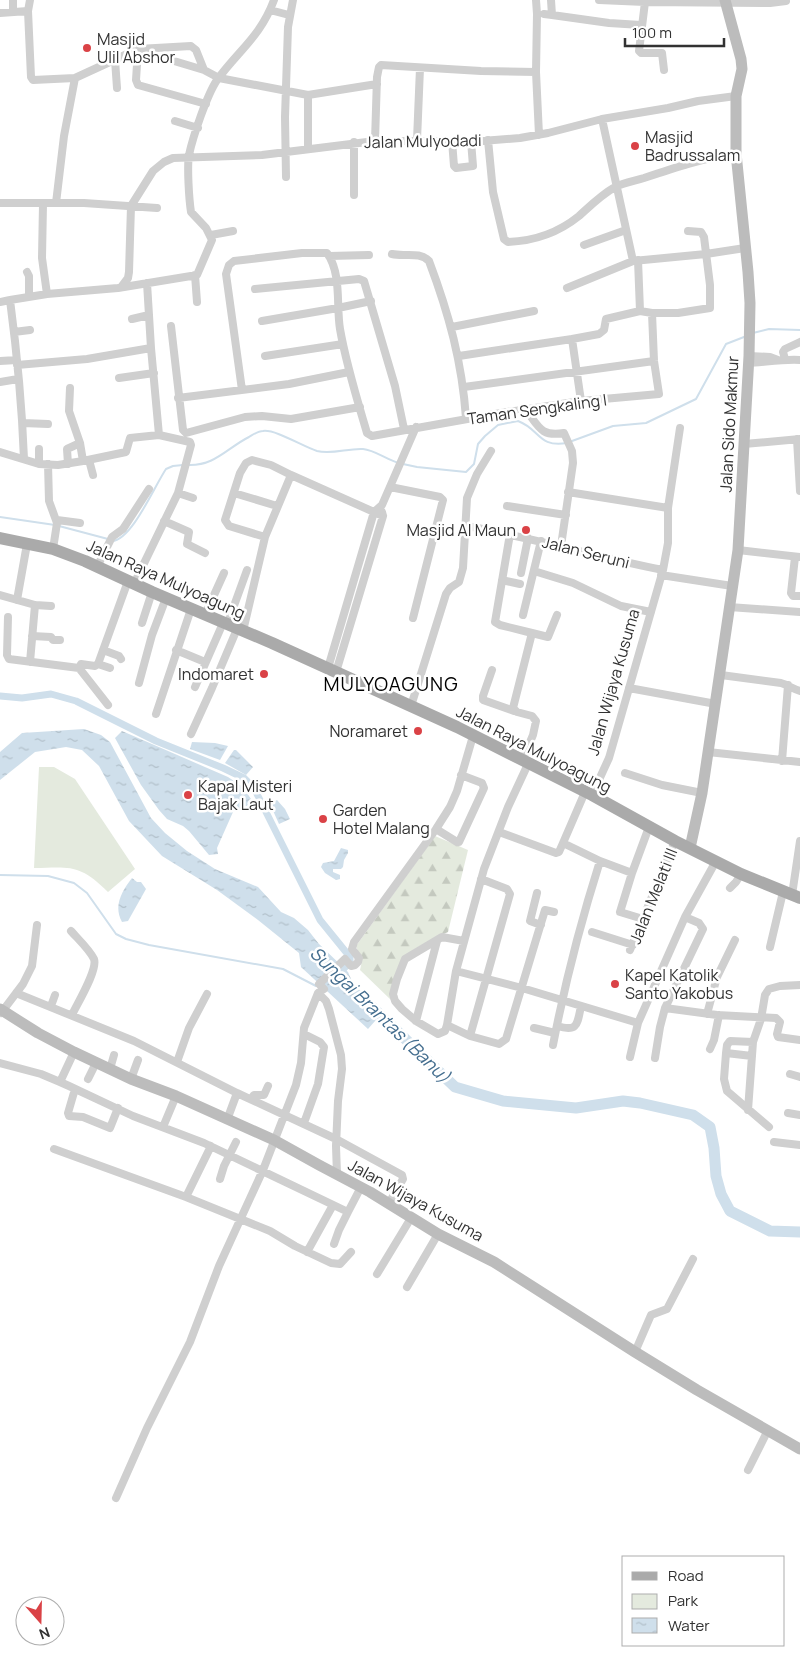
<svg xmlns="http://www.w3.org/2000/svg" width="800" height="1661" viewBox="0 0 800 1661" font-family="Manrope,sans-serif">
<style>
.green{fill:#e4eade}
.forest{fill:url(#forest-firs)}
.water{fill:url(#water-ripples)}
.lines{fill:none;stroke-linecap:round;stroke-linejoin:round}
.stream{stroke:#cfdfeb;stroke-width:2}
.canal{stroke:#cfdfeb;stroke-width:7}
.river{stroke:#cfdfeb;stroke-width:11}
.street{stroke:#cfcfcf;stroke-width:8}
.secondary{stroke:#bcbcbc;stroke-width:11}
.primary{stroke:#aaa;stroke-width:12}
.poi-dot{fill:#da4246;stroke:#fff;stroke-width:2}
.labels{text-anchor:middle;stroke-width:5;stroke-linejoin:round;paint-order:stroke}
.poi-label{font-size:16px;fill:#323232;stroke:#fff;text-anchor:start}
.street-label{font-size:16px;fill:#323232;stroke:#fff}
.water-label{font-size:18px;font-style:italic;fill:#446e8f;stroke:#fff}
.quarter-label{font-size:19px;letter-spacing:1px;fill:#000;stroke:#fff}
</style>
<defs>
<pattern id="forest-firs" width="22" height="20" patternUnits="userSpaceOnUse" patternTransform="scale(1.25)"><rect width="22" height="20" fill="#e4eade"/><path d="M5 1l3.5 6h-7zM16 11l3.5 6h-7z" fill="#c4c9bf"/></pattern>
<pattern id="water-ripples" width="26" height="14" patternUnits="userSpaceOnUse" patternTransform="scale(1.25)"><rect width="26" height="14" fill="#cfdfeb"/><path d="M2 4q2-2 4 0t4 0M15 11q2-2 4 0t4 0" fill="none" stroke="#b2c0ca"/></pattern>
</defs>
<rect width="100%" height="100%" fill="#fff"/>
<path class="green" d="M39 767H54L75 779 135 869 108 892C80 864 71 867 34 868Z"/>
<path class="forest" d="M435 836 468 850 448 932C411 950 394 954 391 1000L360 970 362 961 356 946Z"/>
<path class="water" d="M84 729 101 735 110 742 151 818 165 833 187 851 215 869 258 887 281 912 294 918 308 930 319 944 348 972 354 986 361 991 383 1012 368 1029 301 967 299 953 258 920 217 890 162 856 129 821 99 766 82 750 66 747 35 752 0 780V752L22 733Z
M122 731 228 777 243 787 253 802C247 807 240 808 233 812L217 848 218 854 209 855 189 831 183 826 167 819 159 810 141 785 115 738Z
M192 742 215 743 228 746 220 760 190 749Z
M234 750H236L253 767 246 775 225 763Z
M277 800 285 809 290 819 279 824 270 804Z
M341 848 348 850V853L344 860 343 867 341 869H333V872L340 875V879L336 880 325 873 321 867 323 863 334 861Z
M132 878 137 882H141L146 889 128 921 122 922C113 906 122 891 132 878Z"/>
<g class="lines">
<path class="stream" d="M753 333 769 329 800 330
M572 441 613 426 646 423 696 399 726 344 744 337
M403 464 417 467 466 472 474 464 478 444 485 436 498 425 518 421C540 429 538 448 567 443
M188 465C215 466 227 448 249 437 254 434 258 431 263 431 275 429 304 447 317 451 332 455 348 448 363 449 375 450 387 460 399 463
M0 517 55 525
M59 526 108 539
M112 541C132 540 155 485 166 469L173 466 183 465
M0 875 48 876 74 883 87 893 116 934 126 939 149 945 283 969 316 986"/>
<path class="canal" d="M0 696 22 698 51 694 76 701 156 741 223 768 244 778 254 788 320 920 350 957V962L339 974"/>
<path class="river" d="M370 1005 455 1087 503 1101 576 1108 623 1101 640 1103 693 1115 710 1127 714 1148 716 1176 721 1194 730 1211 770 1231 800 1232"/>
<path class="street" d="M536 0 537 14 536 72 539 135
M599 0 645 2 770 3V0
M645 2 639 51 641 53H662L664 70
M770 3 786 1
M270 10 289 15
M28 11 30 0
M13 12V0
M0 13 28 11 31 77 33 80 75 78 138 49 191 46 196 50 204 70 219 78 308 95V149
M544 14 552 15 551 0
M552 15 609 23 641 25
M138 49 136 80 138 85 206 104
M115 60 117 88
M174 61 204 70
M308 95 377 84
M602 119 633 261
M175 121 198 128
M417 140 420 68
M488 140 493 192 504 239 508 242C534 241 558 233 579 216 590 206 601 195 615 187 623 183 634 181 644 178 674 168 704 158 736 153
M375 141 377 77 379 67 381 65 481 71 536 72
M452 141 454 166 456 168 473 166 471 141
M354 142V195
M286 177 285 117 288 27 293 0
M0 203H84L157 208
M56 203 64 136 75 78
M43 204 42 258 47 294
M211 235 233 231
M584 245 626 230
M392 254C404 257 420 251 429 261 449 314 462 362 466 418
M329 256 369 255
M638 260 640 311
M27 272 29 276V297
M195 275 197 302
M122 286 128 278 129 272 131 206 153 171 164 162 173 158 262 155 375 141H482L520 138 548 133 602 119 668 108 698 101 736 96
M567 288 633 261 706 254 745 248
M255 289 359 279 364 281 395 386 404 429
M10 300 47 294 118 288 197 275 212 240 206 228 191 212C189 199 187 167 189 155 193 136 207 95 217 80 238 51 261 36 274 0
M0 302 10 300C17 353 22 406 24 459
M132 319 149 315
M262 321 338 308 371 301
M171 326 183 430 186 433 245 417 262 416 291 419 360 407
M452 327 534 311
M14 332 30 330
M572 339 599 334 604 330 606 319 640 311 652 313H678L710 308V285L704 237 701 232 688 231
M265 356 343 344
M459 356 572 339 581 401
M749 356 770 357 778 360
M785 359 783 352 785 349 800 342
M0 361 17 360
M748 363C766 362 783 359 800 360
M17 365 87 359 151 348
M119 378 154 373
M0 382 18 379
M464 387 654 361
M70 388 69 411 80 443 83 461
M242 390 226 274 229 265 234 261 302 253H327C342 274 336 305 340 329 346 364 357 399 367 433L372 436 501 413 581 401 659 394 654 361 652 313
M178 398 289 384 349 372
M526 410C539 427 541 437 564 433L572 451 573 463 561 546
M23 423 48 424
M797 439 800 491
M744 444 800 439
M39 449V464
M0 452 39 464 58 465 83 461 126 452 130 438 159 435 151 348 147 283
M89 460 93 475
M48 464 49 501 57 523 53 549
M68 464 67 449 80 443
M390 487 440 497 443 500 413 618
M568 492 668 508
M178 493 193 498
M234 493 277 506
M507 506 566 515
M57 520 80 523
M164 521 189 532 187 544 205 553
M467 526C533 538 597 557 663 570
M510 534 495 622 500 625 532 633 513 708 517 712 532 716 536 721 533 735 522 761
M265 537 229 526 225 520 240 473 246 463 252 460 271 465 291 475 383 516
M738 550 800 557
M795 557 791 593 793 596H800
M97 567 112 537 123 529 149 489
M534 571 573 583 621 606 651 612
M521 573 528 538
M661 575 732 586
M502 580 520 584
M134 584 178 493 191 445 190 442 159 435
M0 595 35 605 51 606
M17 600 27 544
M729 607 800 612
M205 615 224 573
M523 615 541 541
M8 617 7 655 9 659 79 668 108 705
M142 623 152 592
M227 625 247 570
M243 631 265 537 291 475
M532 633 548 637 557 615
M32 636 51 637 53 640H60
M103 650 119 656 121 659
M176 650 205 662
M30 662 35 605
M98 664 110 668
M79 668 81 664 95 666 98 664 128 581
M328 668 374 512 382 505 416 427
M492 670 483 696V700L514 711
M336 672 383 516 382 512
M721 675 781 683C788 685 793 689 800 691
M139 683 152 635 166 598
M195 687 223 623
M629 688 716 704
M411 706 446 594 450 588 459 582 463 568 467 498 477 474 491 451
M156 714 191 609
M191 734 212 688 237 629
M708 752 800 762
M782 761 788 685
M625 773 662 785 702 793
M585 792 563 843 600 861 632 873
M592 795 609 758 663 570 668 543V508L680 428
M436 829 457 842H459L484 788 482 783 461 775
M499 832 556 853 559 852 563 843
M730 888 736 882 741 874
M537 893 530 921 541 925
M792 895 800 841
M643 919 620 912 632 873 649 827
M71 931C78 939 89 949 94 959 98 970 77 1004 72 1015
M592 932 633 945
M464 941 442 937 405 959 397 979 393 994 395 1001 402 1009 416 1021 438 1034 445 1031 447 1025 456 971 484 869 508 807 528 764
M770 947 783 892
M630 950 675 841
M456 971 522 988 638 1023
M16 993 134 1041 237 1093 336 1139 402 1175 403 1179 389 1203
M318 993 326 1001 329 1009 341 1055 342 1069 338 1101 336 1146 337 1175
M51 1006 55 995
M665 1008 717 1015 776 1018 780 1022 777 1034 778 1037 800 1040
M1 1013 23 984 32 966 37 925
M707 1014 717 977 735 940
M416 1021 437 941
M447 1025 470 1036 499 1044 506 1039 545 910 554 912
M557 1026C578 1032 577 1025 581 1006
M534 1028 555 1033
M304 1034 320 1042 324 1047 318 1084 304 1123
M470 1036 510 894 507 889 481 879
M553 1045C565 983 581 921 600 861
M710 1049 714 1040 719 1015
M74 1052 60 1082 69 1086 133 1116 204 1143 348 1212 361 1187
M726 1053 724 1079 727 1091 769 1127
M752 1056 726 1053 727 1045 730 1041 753 1042
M630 1057 638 1023 685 917
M655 1058 660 1027 665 1008 703 929 699 923 685 917 716 861
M177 1062 189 1028 207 994
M0 1063 41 1074 60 1082
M110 1069 114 1055
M790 1074 800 1077
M88 1079 96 1063
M131 1079 138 1060
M75 1089 68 1113 69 1116 83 1117 110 1128 118 1108
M251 1099 254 1095H264L268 1086
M748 1110 753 1042 761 1019 765 995 769 989 780 986 800 985
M788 1113 800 1115
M227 1120 237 1093
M163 1127 176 1096
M774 1142 800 1145
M54 1149 186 1197 270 1231 295 1246 331 1263 340 1264 351 1252
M220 1179 224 1166 236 1142
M186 1197 211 1146
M334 1244 339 1230 348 1212
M307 1252 333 1205
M377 1274 411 1218
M407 1287 438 1234
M635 1352 651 1315 667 1309 693 1259
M748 1470 768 1430
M116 1498 147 1428 190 1342 219 1266 263 1170 296 1085 301 1063 304 1028 318 993 324 989 319 984 345 959 351 966 355 965 358 962 359 958 352 949 354 942 436 829 450 807 457 791 473 736"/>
<path class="secondary" d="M690 848 702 793 738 550 749 356 750 303 748 272 736 153V96L742 69 741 59 725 0
M0 1009 38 1033 74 1052 131 1079 176 1096 274 1140 319 1165 370 1192 438 1234 494 1262 635 1352 697 1390 800 1449"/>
<path class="primary" d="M0 538 53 549 85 561 152 592 272 643 457 727 592 795 675 841 741 874 800 898"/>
</g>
<g class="poi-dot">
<circle cx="87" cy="48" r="5"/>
<circle cx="635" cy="146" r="5"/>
<circle cx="526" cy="530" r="5"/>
<circle cx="264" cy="674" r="5"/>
<circle cx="418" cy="731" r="5"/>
<circle cx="188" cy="795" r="5"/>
<circle cx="323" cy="819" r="5"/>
<circle cx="615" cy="984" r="5"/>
</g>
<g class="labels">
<g class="poi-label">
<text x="97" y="45">Masjid<tspan x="97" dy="18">Ulil Abshor</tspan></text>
<text x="645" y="143">Masjid<tspan x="645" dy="18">Badrussalam</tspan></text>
<text x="516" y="536" text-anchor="end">Masjid Al Maun</text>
<text x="254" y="680" text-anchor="end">Indomaret</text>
<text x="408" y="737" text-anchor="end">Noramaret</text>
<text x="198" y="792">Kapal Misteri<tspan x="198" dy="18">Bajak Laut</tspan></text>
<text x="333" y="816">Garden<tspan x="333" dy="18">Hotel Malang</tspan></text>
<text x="625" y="981">Kapel Katolik<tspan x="625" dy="18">Santo Yakobus</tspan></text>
</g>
<g class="street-label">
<text transform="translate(423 141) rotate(-1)" y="6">Jalan Mulyodadi</text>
<text transform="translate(537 409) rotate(-8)" y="6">Taman Sengkaling I</text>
<text transform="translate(729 424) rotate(-87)" y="6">Jalan Sido Makmur</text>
<text transform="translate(586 552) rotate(14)" y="6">Jalan Seruni</text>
<text transform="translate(166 579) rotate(24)" y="6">Jalan Raya Mulyoagung</text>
<text transform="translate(613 682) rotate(-74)" y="6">Jalan Wijaya Kusuma</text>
<text transform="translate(534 749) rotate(27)" y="6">Jalan Raya Mulyoagung</text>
<text transform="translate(653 896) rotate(-68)" y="6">Jalan Melati III</text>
<text transform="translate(416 1200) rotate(29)" y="6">Jalan Wijaya Kusuma</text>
</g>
<g class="water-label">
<text transform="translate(380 1015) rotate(44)" y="6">Sungai Brantas (Banu)</text>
</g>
<g class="quarter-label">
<text x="391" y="691">MULYOAGUNG</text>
</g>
</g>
<rect x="622" y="1556" width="162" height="90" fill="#ffffff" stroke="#adadad"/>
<rect x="632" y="1572" width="25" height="8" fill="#aaaaaa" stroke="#adadad"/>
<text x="668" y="1581" font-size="15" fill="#323232">Road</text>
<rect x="632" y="1594" width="25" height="15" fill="#e4eade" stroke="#adadad"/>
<text x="668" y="1606" font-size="15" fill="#323232">Park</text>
<rect x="632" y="1618" width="25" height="15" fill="url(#water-ripples)" stroke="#adadad"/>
<text x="668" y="1631" font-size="15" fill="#323232">Water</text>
<g transform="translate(40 1621) rotate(160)"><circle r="24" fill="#ffffff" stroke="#adadad"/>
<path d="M0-4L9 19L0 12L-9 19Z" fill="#da4246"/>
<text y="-8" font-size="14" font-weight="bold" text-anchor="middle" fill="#323232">N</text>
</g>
<path d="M625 38v8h99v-8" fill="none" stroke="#323232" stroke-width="2.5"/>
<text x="632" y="38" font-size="15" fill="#323232" stroke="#ffffff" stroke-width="4" paint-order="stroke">100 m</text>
</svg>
